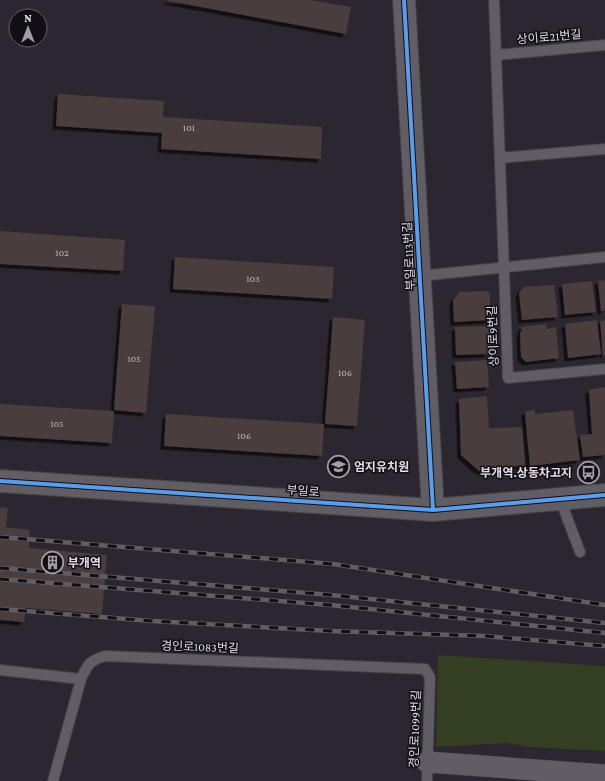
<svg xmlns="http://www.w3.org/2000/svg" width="605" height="781" viewBox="0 0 605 781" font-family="'Crimson Pro','Noto Sans KR',serif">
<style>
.green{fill:#333e22}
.building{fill:#493d3e;filter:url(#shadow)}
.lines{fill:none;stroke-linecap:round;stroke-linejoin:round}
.lane-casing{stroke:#454149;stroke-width:12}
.street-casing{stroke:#454149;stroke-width:22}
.secondary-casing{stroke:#454149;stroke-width:24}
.lane{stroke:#615d64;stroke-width:10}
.street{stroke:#615d64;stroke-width:21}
.secondary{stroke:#615d64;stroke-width:22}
.rail-casing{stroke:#625d65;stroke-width:4.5}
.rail{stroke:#120e15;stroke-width:3;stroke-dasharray:9;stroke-linecap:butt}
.cycleway-casing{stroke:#120e15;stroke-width:6}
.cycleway{stroke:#5a9eea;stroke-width:4}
.labels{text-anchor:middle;stroke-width:3;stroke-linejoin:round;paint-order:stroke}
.number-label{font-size:10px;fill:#bcb4bd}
.street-label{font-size:12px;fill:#e2dce7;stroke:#120e15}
.poi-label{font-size:12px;font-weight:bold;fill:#e2dce7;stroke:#120e15;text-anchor:start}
</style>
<defs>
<filter id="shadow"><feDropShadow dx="-3.5" dy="3.5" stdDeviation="0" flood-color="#0009"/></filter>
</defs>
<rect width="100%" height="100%" fill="#2b262f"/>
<path class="green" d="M438 655 605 666V751L529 747 507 743 436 747Z"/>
<path class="building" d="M168 0H311L351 7 346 34 168 1Z
M58 94 164 101 163 117 322 127 321 159 161 149 162 133 56 126Z
M0 231 125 240 123 271 0 264Z
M175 257 334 267 332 299 173 289Z
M605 280V310L601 311 598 281Z
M592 281 596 312 565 315 562 284Z
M554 285 558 317 522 320 519 293 524 287Z
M487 291 490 294V320L454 322 453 300 459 292Z
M122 304 155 306 146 413 114 410Z
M333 317 365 320 357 426 325 424Z
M597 320 601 354 568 358 565 324Z
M605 320V354L603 355 600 321Z
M546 324V329L556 327 559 358 526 362 521 357 520 332H522L521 327Z
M489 326 491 348 488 349V354L456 355 455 327Z
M487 360 489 387 457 389 455 362Z
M605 387V455L583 457 580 435 592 434 589 390Z
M487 396 489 428 522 427 525 465 479 471 461 455 459 399Z
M0 404 114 411 112 443 0 436Z
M535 410V414L573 410 580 460 530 466 525 414 526 411Z
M166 414 324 424 322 456 164 446Z
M0 507 8 508 6 527 30 530 29 548 107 555 102 614 26 608 24 622 0 620Z"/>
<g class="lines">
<defs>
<path id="lane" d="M494 0 508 378 605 369
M496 55 605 45
M500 158 605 149
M420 276 605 257
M560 499 580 552
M0 670 81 679
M53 781 81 679C88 664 89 661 105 656L425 669 430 677 427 781"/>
<path id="street" d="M427 762 605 775"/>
<path id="secondary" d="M404 0 433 510
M0 481 433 510 605 495"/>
</defs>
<use href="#lane" class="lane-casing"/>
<use href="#street" class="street-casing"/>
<use href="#secondary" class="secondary-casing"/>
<use href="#lane" class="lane"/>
<use href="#street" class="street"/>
<use href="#secondary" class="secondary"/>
<defs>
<path id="rail" d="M0 537 333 564 605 605
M0 568 331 595 605 623
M0 579 330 605 605 633
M0 609 152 621 330 631 484 636 605 646"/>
</defs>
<use href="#rail" class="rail-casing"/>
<use href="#rail" class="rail"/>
<defs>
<path id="cycleway" d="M404 0 433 510
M0 481 433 510 605 495"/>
</defs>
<use href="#cycleway" class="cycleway-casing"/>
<use href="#cycleway" class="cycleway"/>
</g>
<defs>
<symbol id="school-ring" viewBox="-11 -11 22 22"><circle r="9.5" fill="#120e15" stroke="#a29ca7" stroke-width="1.5"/><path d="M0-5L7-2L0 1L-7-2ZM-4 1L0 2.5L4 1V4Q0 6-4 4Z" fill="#a29ca7"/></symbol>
<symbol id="bus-ring" viewBox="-11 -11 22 22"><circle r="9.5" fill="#120e15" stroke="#a29ca7" stroke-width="1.5"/><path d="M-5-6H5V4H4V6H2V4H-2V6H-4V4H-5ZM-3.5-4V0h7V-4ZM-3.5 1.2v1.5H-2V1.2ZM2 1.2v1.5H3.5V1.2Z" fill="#a29ca7"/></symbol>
<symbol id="building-ring" viewBox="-11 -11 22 22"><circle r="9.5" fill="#120e15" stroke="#a29ca7" stroke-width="1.5"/><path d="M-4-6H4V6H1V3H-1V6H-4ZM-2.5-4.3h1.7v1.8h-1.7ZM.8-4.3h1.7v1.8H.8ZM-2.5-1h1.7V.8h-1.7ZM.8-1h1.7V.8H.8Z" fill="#a29ca7"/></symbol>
</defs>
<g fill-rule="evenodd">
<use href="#school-ring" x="326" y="454" width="25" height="25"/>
<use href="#bus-ring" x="576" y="460" width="25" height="25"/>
<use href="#building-ring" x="40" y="550" width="25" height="25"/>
</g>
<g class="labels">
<g class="number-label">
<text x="189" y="131">101</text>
<text x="62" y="256">102</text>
<text x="253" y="282">103</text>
<text x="134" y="362">105</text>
<text x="345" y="376">106</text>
<text x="57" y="427">105</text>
<text x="244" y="439">106</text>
</g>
<g class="street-label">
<text transform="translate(549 37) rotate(-5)" y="4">상이로21번길</text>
<text transform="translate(409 256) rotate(-93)" y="4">부일로113번길</text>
<text transform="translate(493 336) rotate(-92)" y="4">상이로9번길</text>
<text transform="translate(303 491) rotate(4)" y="4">부일로</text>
<text transform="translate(200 647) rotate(2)" y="4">경인로1083번길</text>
<text transform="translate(415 729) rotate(-88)" y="4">경인로1099번길</text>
</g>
<g class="poi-label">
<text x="354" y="471">엄지유치원</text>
<text x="572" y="477" text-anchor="end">부개역.상동차고지</text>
<text x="68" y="567">부개역</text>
</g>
</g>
<g transform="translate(28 28)"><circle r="19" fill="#120e15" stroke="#656069"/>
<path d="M0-3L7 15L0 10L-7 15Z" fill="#a29ca7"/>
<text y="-6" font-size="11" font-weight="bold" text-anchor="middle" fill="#e2dce7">N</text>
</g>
</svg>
